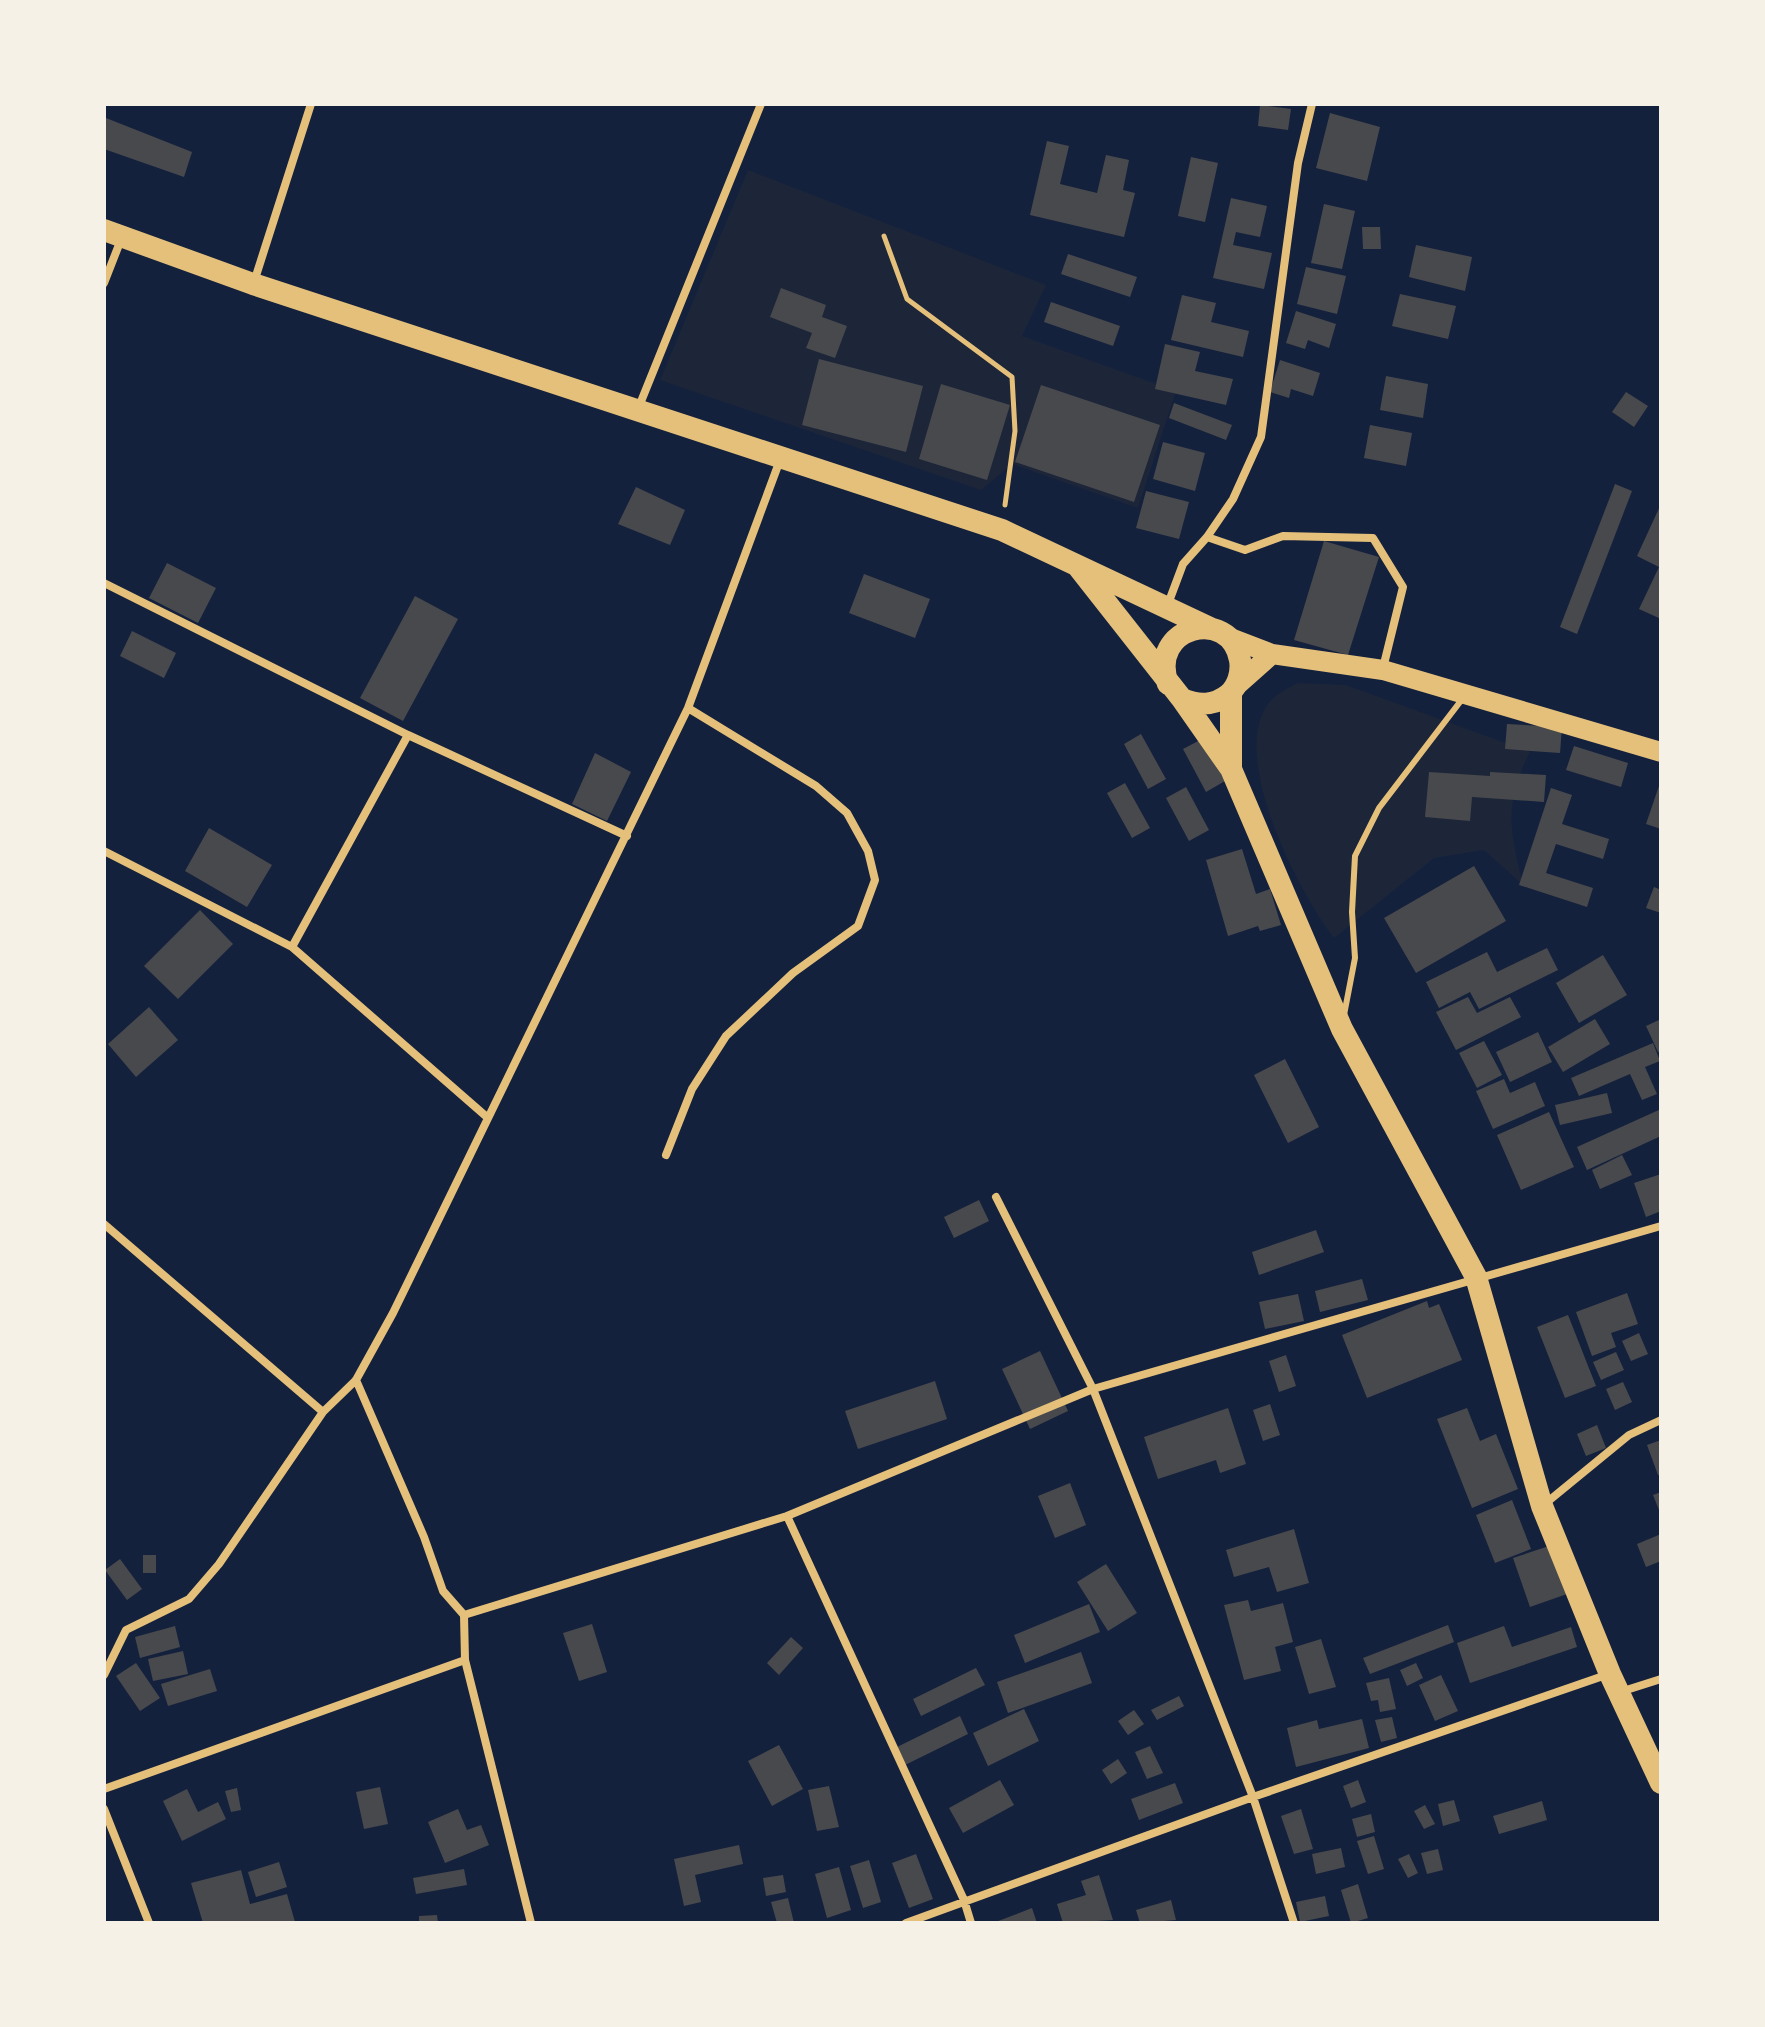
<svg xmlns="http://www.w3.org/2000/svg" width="1765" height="2027" viewBox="0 0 1765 2027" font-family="'IBM Plex Sans',sans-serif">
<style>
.green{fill:#1d2539}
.building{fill:#48494c}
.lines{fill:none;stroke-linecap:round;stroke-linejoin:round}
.path{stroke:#e5c07b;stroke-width:5}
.service{stroke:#e5c07b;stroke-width:6}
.minor{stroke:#e5c07b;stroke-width:8}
.primary{stroke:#e5c07b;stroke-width:20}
.trunk{stroke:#e5c07b;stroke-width:22}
</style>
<rect width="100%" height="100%" fill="#14213d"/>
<path class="green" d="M748 170 1046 285 1022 336 1176 391 1138 508 1012 464 981 490 660 380Z
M1297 683 1346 685 1530 752C1503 806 1510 829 1523 885L1484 850 1434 858 1334 938C1299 893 1229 758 1268 704 1275 694 1287 689 1297 683Z"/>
<path class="building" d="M1260 105 1291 109 1288 130 1258 126Z
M1330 113 1380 127 1367 181 1316 168Z
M106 118 192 152 184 177 104 149Z
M1047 141 1069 146 1060 184 1097 193 1106 155 1129 160 1123 190 1135 193 1124 237 1030 215Z
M1191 157 1218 163 1205 222 1178 216Z
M1231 198 1267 206 1260 237 1236 232 1233 245 1272 253 1264 289 1213 278Z
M1324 204 1355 211 1342 269 1311 263Z
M1362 227H1380L1381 249H1363Z
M1416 245 1472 257 1465 291 1409 277Z
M1068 254 1137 277 1130 297 1061 274Z
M1306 267 1346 276 1337 314 1297 304Z
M781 288 826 305 822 317 847 326 835 358 806 348 812 333 770 317Z
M1400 294 1456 306 1448 339 1392 326Z
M1182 295 1216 303 1211 322 1249 331 1243 357 1171 340Z
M1051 302 1120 326 1113 346 1044 322Z
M1296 311 1336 324 1329 348 1308 340 1305 349 1286 343Z
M1165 344 1200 352 1195 371 1233 379 1226 405 1155 389Z
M819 359 923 386 906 452 802 425Z
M1280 360 1320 373 1313 396 1291 389 1289 398 1270 392Z
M1386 376 1428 384 1423 418 1380 410Z
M941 384 1010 405 987 480 919 459Z
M1041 385 1160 425 1134 502 1015 462Z
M1626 392 1648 406 1634 427 1612 412Z
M1174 403 1232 425 1226 440 1169 418Z
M1370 425 1412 433 1406 466 1364 458Z
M1163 442 1205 453 1195 491 1153 479Z
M1615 484 1632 491 1577 634 1560 627Z
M636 487 685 510 670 545 618 524Z
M1146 491 1189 502 1179 539 1136 528Z
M1661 504V619L1639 609 1659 567 1637 556Z
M1324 541 1379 557 1348 655 1294 640Z
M167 563 216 588 198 623 149 598Z
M864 574 930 599 915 638 849 613Z
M415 596 458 619 403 721 360 698Z
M132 631 176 653 164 678 120 656Z
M1507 724 1562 727 1560 753 1505 749Z
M1141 734 1166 779 1148 789 1124 744Z
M1202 739 1225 781 1206 792 1183 749Z
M1574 746 1628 763 1621 787 1566 770Z
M595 753 631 772 607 821 572 804Z
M1429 772 1490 776V772L1546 775 1544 802 1472 797 1470 821 1425 817Z
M1661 780V829L1646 824Z
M1125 783 1150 828 1132 838 1107 793Z
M1186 787 1209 830 1189 841 1166 798Z
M1551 788 1572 795 1562 824 1609 839 1603 859 1556 844 1546 873 1593 888 1587 907 1519 885Z
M209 828 272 865 247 907 185 871Z
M1242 849 1256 894 1270 889 1281 925 1260 931 1258 926 1228 936 1206 860Z
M1474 866 1506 921 1416 973 1384 918Z
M1654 887 1661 890V913L1646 908Z
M200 910 233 944 178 999 144 966Z
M1547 948 1558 970 1479 1009 1470 992 1439 1008 1426 982 1487 952 1497 972Z
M1603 955 1627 995 1579 1023 1556 983Z
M1468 997 1477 1013 1510 997 1521 1017 1456 1050 1436 1012Z
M149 1007 178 1040 136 1077 108 1044Z
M1595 1019 1610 1044 1563 1072 1548 1047Z
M1661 1019V1051L1658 1052 1646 1026Z
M1538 1032 1552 1062 1510 1082 1496 1052Z
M1484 1041 1502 1075 1477 1088 1459 1053Z
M1653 1043 1660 1061 1645 1067 1657 1094 1642 1100 1630 1074 1579 1096 1571 1078Z
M1285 1059 1319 1127 1288 1143 1254 1075Z
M1504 1079 1510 1093 1535 1082 1545 1106 1493 1129 1476 1091Z
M1607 1093 1612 1113 1560 1125 1555 1105Z
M1661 1109V1136L1587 1170 1577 1147Z
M1549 1112 1574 1167 1521 1190 1497 1135Z
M1622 1155 1632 1175 1600 1189 1592 1170Z
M1661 1174V1211L1646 1217 1634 1183Z
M979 1200 989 1221 954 1238 944 1217Z
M1316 1230 1324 1252 1259 1275 1252 1252Z
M1362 1279 1368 1300 1320 1312 1315 1291Z
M1627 1293 1638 1324 1611 1333 1616 1347 1592 1356 1576 1312Z
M1298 1294 1304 1321 1265 1329 1259 1302Z
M1427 1301 1429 1308 1439 1304 1462 1360 1367 1398 1342 1335Z
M1568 1315 1596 1386 1565 1398 1537 1327Z
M1639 1333 1648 1354 1631 1361 1622 1341Z
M1040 1351 1068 1411 1030 1429 1002 1369Z
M1616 1352 1624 1370 1601 1380 1593 1362Z
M1286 1355 1296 1386 1279 1392 1269 1361Z
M935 1381 947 1419 858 1449 845 1411Z
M1623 1382 1632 1402 1615 1410 1606 1389Z
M1270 1404 1280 1435 1263 1441 1253 1410Z
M1228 1408 1246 1464 1220 1473 1216 1460 1158 1479 1144 1437Z
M1467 1408 1480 1441 1496 1434 1518 1489 1472 1508 1437 1419Z
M1597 1425 1606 1448 1586 1456 1577 1434Z
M1661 1440V1475H1658L1647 1445Z
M1070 1483 1086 1525 1055 1538 1038 1496Z
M1661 1492V1515L1653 1495Z
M1512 1500 1531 1549 1495 1563 1476 1515Z
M1294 1529 1309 1583 1277 1592 1269 1567 1234 1577 1226 1550Z
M1661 1534V1561L1646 1567 1637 1544Z
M1549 1546 1567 1594 1530 1607 1513 1558Z
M143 1555H156V1573H143Z
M120 1559 142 1589 127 1600 105 1570Z
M1106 1564 1137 1613 1108 1631 1077 1582Z
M1248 1600 1251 1611 1283 1603 1293 1642 1275 1647 1281 1671 1244 1680 1224 1605Z
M1089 1604 1100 1632 1025 1663 1014 1635Z
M592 1624 607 1672 579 1681 563 1633Z
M1448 1625 1454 1642 1370 1674 1363 1658Z
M175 1626 180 1647 140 1658 135 1637Z
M1504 1626 1512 1647 1571 1627 1577 1647 1470 1683 1457 1643Z
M791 1637 803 1648 779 1675 767 1663Z
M1321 1639 1336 1687 1309 1694 1295 1647Z
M183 1651 188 1674 153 1681 148 1659Z
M1081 1652 1092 1683 1008 1713 997 1682Z
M136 1663 160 1698 140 1711 116 1676Z
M1416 1663 1423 1678 1407 1686 1400 1670Z
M976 1668 985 1685 921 1716 913 1699Z
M210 1669 217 1691 168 1706 161 1684Z
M1441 1675 1458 1711 1435 1721 1419 1685Z
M1389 1678 1396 1709 1380 1712 1378 1700 1371 1701 1366 1683Z
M1179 1696 1184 1706 1157 1720 1151 1710Z
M1024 1709 1039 1741 988 1766 973 1733Z
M1134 1710 1144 1724 1128 1735 1118 1721Z
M960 1716 968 1734 905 1765 897 1747Z
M1392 1717 1397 1738 1381 1742 1375 1720Z
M1362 1719 1369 1748 1296 1767 1287 1728 1317 1720 1319 1729Z
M779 1745 803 1789 772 1806 748 1761Z
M1150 1746 1163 1773 1147 1779 1135 1752Z
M1118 1759 1127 1773 1111 1784 1102 1770Z
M1000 1780 1014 1805 963 1833 949 1808Z
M1358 1780 1366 1802 1351 1808 1343 1786Z
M1175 1783 1183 1803 1139 1820 1131 1799Z
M829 1786 839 1827 817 1831 808 1790Z
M380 1787 388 1824 364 1829 356 1792Z
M237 1788 241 1810 231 1812 225 1791Z
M187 1789 198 1812 218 1802 226 1819 182 1841 163 1801Z
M1454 1800 1460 1821 1443 1826 1438 1804Z
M1542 1801 1547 1820 1499 1834 1493 1816Z
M1425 1805 1435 1824 1424 1829 1414 1811Z
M458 1809 467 1830 481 1825 489 1845 445 1863 428 1822Z
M1301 1809 1313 1849 1294 1854 1281 1816Z
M1371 1814 1375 1832 1357 1837 1352 1819Z
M1374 1836 1384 1869 1368 1874 1357 1841Z
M739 1845 743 1864 695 1875 701 1902 684 1906 674 1859Z
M1341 1848 1345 1867 1316 1874 1312 1854Z
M1438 1849 1443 1870 1427 1874 1421 1853Z
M916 1854 933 1899 909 1908 892 1863Z
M1409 1854 1418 1873 1408 1878 1398 1859Z
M869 1860 881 1902 863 1908 850 1866Z
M279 1862 287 1887 256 1897 248 1872Z
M839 1867 851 1910 827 1918 815 1874Z
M464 1869 467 1885 416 1894 413 1878Z
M241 1870 250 1904 287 1894 295 1922 203 1923 191 1883Z
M783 1875 786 1892 766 1896 763 1878Z
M1099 1875 1113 1920 1063 1923 1057 1904 1086 1895 1081 1881Z
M1358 1884 1368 1918 1351 1923 1341 1890Z
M1325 1896 1329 1916 1300 1922 1296 1902Z
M788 1898 794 1923H777L771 1902Z
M1171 1900 1176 1920 1140 1923 1136 1910Z
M1032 1908 1037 1923H993Z
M437 1915 438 1923H419V1916Z"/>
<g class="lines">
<path class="path" d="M884 236 907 299 1012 377 1015 431 1005 505"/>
<path class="service" d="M1344 1015 1355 958 1352 912 1355 856 1379 808 1463 698"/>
<path class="minor" d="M254 282 311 104
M104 283 122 237
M638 409 761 104
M1207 537 1245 550 1283 536 1373 538 1403 587 1383 668
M104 583 408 735 627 836
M1168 604 1183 564 1207 537 1233 499 1261 437 1298 163 1312 104
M104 851 292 947 488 1118
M292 947 408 735
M666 1155 692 1089 726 1036 793 973 858 926 875 880 868 851 847 813 816 786 688 708
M996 1197 1093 1389 1253 1797 1294 1923
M104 1224 323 1412
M356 1380 424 1537 443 1591 464 1615 465 1660 531 1923
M1546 1503 1629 1435 1661 1420
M787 1516 964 1900 971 1923
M464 1615 787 1516 1093 1389 1661 1226
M104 1675 126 1630 189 1599 219 1564 323 1412 356 1380 393 1313 688 708 780 460
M1620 1692 1661 1679
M104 1789 465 1660
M104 1809 149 1923
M906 1923 1253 1797 1609 1674"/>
<path class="primary" d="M1228 637 1272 654 1383 670 1661 752
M1235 687 1272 654"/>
<path class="trunk" d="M104 230 253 284 1002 530 1210 628
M1079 568 1182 699 1231 769 1342 1029 1476 1277 1542 1506 1610 1674 1661 1783
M1168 684C1147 627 1230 605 1240 660 1242 672 1238 686 1229 694 1214 706 1199 706 1182 699
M1231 769V692"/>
</g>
<rect width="1765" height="2027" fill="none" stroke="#f6f1e7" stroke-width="212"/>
</svg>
